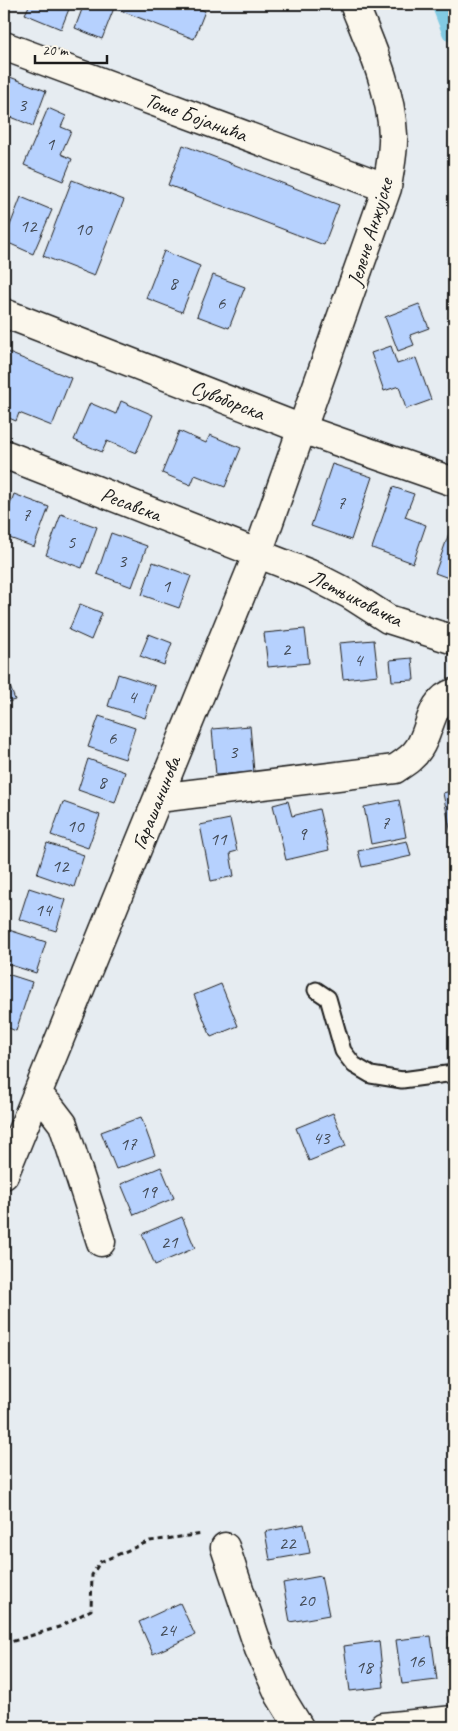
<svg xmlns="http://www.w3.org/2000/svg" width="458" height="1731" viewBox="0 0 458 1731" font-family="Caveat,sans-serif">
<style>
.lines{fill:none;stroke-linecap:round;stroke-linejoin:round}
.canal{stroke:#81cae2;stroke-width:25}
.building{fill:#b6d1fe;stroke:#1c1c1c}
.lane-casing{stroke:#1c1c1c;stroke-width:19}
.street-casing{stroke:#1c1c1c;stroke-width:31}
.secondary-casing{stroke:#1c1c1c;stroke-width:31}
.path{stroke:#1c1c1c;stroke-width:3;stroke-dasharray:5 4;stroke-linecap:butt}
.lane{stroke:#fbf7ec;stroke-width:15}
.street{stroke:#fbf7ec;stroke-width:28}
.secondary{stroke:#fbf7ec;stroke-width:28}
.labels{text-anchor:middle;stroke-width:5;stroke-linejoin:round;paint-order:stroke}
.number-label{font-size:19px;fill:#424954}
.street-label{font-size:21px;fill:#1c1c1c;stroke:#fbf7ec}
</style>
<rect width="100%" height="100%" fill="#e6ecf1"/>
<filter id="ink" filterUnits="userSpaceOnUse"><feTurbulence type="fractalNoise" baseFrequency=".02" numOctaves="2"/><feDisplacementMap in="SourceGraphic" scale="10" xChannelSelector="R" yChannelSelector="G"/><feConvolveMatrix kernelMatrix="1 2 1 2 8 2 1 2 1" color-interpolation-filters="sRGB"/></filter>
<g filter="url(#ink)">
<g class="lines">
<path class="canal" d="M444 4 454 30"/>
</g>
<path class="building" d="M30 4H71L61 29 25 14Z
M84 4H188L205 11 194 39 114 8 102 39 75 28Z
M10 77 46 91 33 126 4 114V94Z
M48 108 66 116 61 127 71 131 61 154 72 159 63 181 24 165Z
M183 145 339 205 324 245 168 185Z
M72 180 124 200 94 276 43 256Z
M21 197 52 210 33 254 4 241Z
M164 251 200 266 182 312 146 298Z
M213 275 245 287 229 328 197 316Z
M419 304 429 328 410 335 414 345 398 351 385 317Z
M391 346 397 364 416 358 431 400 406 409 399 386 384 391 371 353Z
M4 351 71 378 52 426 19 413 16 421 4 416Z
M121 401 153 415 136 453 107 441 102 452 74 440 90 403 116 414Z
M179 431 206 443 210 435 241 448 225 487 195 475 191 485 162 473Z
M332 464 372 477 351 540 311 526Z
M393 487 414 494 405 517 426 525 413 563 372 548Z
M14 494 49 507 34 547 4 536V521Z
M61 514 97 527 82 568 46 555Z
M454 519V580L435 573Z
M111 533 147 546 132 587 97 574Z
M153 562 191 576 179 608 142 595Z
M80 604 102 613 91 640 69 630Z
M305 629 309 663 268 667 264 633Z
M149 634 172 643 164 665 140 656Z
M374 640 378 675 343 679 339 643Z
M412 658 414 680 392 681 390 660Z
M118 674 155 686 145 718 108 706Z
M8 681 15 700 4 703V682Z
M99 716 135 728 125 759 88 747Z
M250 726 254 772 216 775 212 729Z
M88 759 125 772 115 803 78 790Z
M454 790V833L451 834 443 793Z
M399 800 406 837 371 844 364 807Z
M288 801 292 816 319 809 329 850 286 860 273 805Z
M63 802 100 815 88 848 51 835Z
M230 819 237 851 230 853 234 876 211 881 200 825Z
M407 841 411 856 362 867 358 851Z
M47 843 84 855 74 887 37 874Z
M29 888 66 900 56 931 19 919Z
M9 930 46 942 36 973 4 963V948Z
M4 973 32 982 16 1031 4 1026Z
M221 984 238 1026 211 1037 194 995Z
M333 1113 346 1146 309 1161 296 1128Z
M141 1117 155 1155 116 1169 101 1132Z
M161 1167 174 1198 134 1215 121 1184Z
M182 1217 195 1248 155 1265 142 1234Z
M304 1524 310 1553 270 1560 265 1532Z
M321 1576 329 1615 290 1622 283 1583Z
M180 1603 195 1635 153 1654 139 1622Z
M431 1636 437 1680 402 1684 396 1640Z
M454 1636V1679L448 1637Z
M379 1641 384 1687 350 1691 344 1646Z"/>
<g class="lines">
<defs>
<path id="lane" d="M316 990 328 998 343 1051 354 1065 371 1075 402 1080 454 1073"/>
<path id="street" d="M4 46 387 188
M4 454 310 574 349 594 388 619 454 640
M158 798 395 769C404 763 413 758 419 748 431 730 430 700 454 693
M37 1094 50 1107 63 1124 101 1242
M4 1175 258 553 387 188C389 171 394 152 393 135 391 89 371 46 354 4
M225 1547 259 1649 280 1696 299 1727
M383 1727 454 1720"/>
<path id="secondary" d="M4 313 302 429 454 482"/>
</defs>
<use href="#lane" class="lane-casing"/>
<use href="#street" class="street-casing"/>
<use href="#secondary" class="secondary-casing"/>
<path class="path" d="M4 1644 59 1627 91 1610 92 1575 100 1562 150 1541 203 1534"/>
<use href="#lane" class="lane"/>
<use href="#street" class="street"/>
<use href="#secondary" class="secondary"/>
</g>
</g>
<g class="labels">
<g class="number-label">
<text x="22" y="111">3</text>
<text x="50" y="150">1</text>
<text x="28" y="232">12</text>
<text x="83" y="235">10</text>
<text x="173" y="289">8</text>
<text x="221" y="309">6</text>
<text x="341" y="509">7</text>
<text x="26" y="521">7</text>
<text x="71" y="548">5</text>
<text x="122" y="567">3</text>
<text x="166" y="592">1</text>
<text x="286" y="655">2</text>
<text x="358" y="666">4</text>
<text x="132" y="703">4</text>
<text x="112" y="744">6</text>
<text x="233" y="758">3</text>
<text x="102" y="788">8</text>
<text x="385" y="829">7</text>
<text x="75" y="832">10</text>
<text x="302" y="840">9</text>
<text x="218" y="845">11</text>
<text x="60" y="872">12</text>
<text x="43" y="916">14</text>
<text x="321" y="1144">43</text>
<text x="128" y="1150">17</text>
<text x="148" y="1198">19</text>
<text x="169" y="1248">21</text>
<text x="287" y="1549">22</text>
<text x="306" y="1606">20</text>
<text x="167" y="1636">24</text>
<text x="416" y="1667">16</text>
<text x="364" y="1673">18</text>
</g>
<g class="street-label">
<text transform="translate(196 117) rotate(20)" y="7">Тоше Бојанића</text>
<text transform="translate(370 232) rotate(-73)" y="7">Јелене Анжујске</text>
<text transform="translate(228 400) rotate(21)" y="7">Сувоборска</text>
<text transform="translate(131 504) rotate(21)" y="7">Ресавска</text>
<text transform="translate(356 598) rotate(27)" y="7">Летњиковачка</text>
<text transform="translate(156 803) rotate(-68)" y="7">Гарашанинова</text>
</g>
</g>
<rect width="458" height="1731" fill="none" stroke="#fbf7ec" stroke-width="20"/>
<rect x="10" y="10" width="438" height="1711" fill="none" stroke="#1c1c1c" stroke-width="2" filter="url(#ink)"/>
<path d="M35 55v8h72v-8" fill="none" stroke="#1c1c1c" stroke-width="2.5"/>
<text x="42" y="55" font-size="15" fill="#1c1c1c" stroke="#fbf7ec" stroke-width="4" paint-order="stroke">20 m</text>
</svg>
